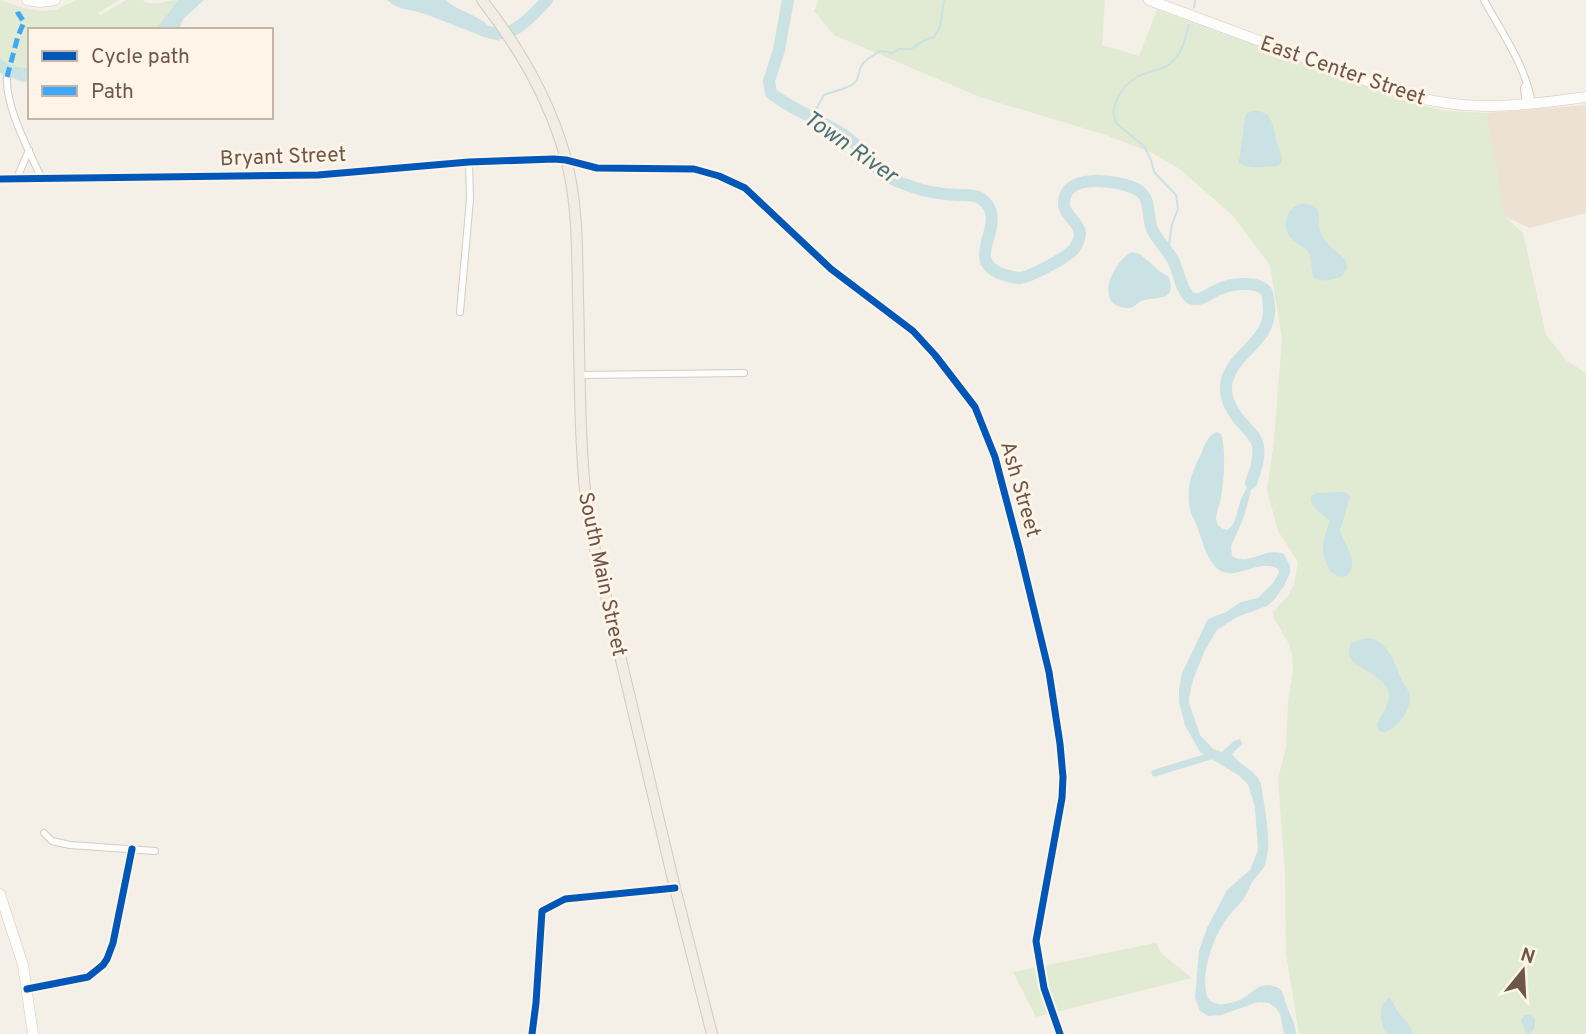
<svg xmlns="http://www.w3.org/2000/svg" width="1586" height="1034" viewBox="0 0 1586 1034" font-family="Overpass,sans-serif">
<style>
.residential{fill:#ede1d4}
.green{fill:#e1ead2}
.water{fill:#cae2e4}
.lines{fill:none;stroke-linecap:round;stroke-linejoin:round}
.stream{stroke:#cae2e4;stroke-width:2}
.canal{stroke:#cae2e4;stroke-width:7}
.river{stroke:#cae2e4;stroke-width:12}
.street-casing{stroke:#d3ccc5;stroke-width:8}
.secondary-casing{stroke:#d3cbc4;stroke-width:11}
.primary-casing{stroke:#d3cbc4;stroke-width:12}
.street{stroke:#fdfdfb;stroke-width:6}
.secondary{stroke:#fdfdfb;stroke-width:10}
.primary{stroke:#f1ece4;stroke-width:10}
.quiet{stroke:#3fa9f5;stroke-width:5;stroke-dasharray:10 5;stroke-linecap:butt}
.cycleway-casing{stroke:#fef4e7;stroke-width:11}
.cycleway{stroke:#0057b8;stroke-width:7}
.labels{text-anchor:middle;stroke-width:6;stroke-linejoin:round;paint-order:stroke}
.street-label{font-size:21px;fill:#6f564a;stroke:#fef4e7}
.water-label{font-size:23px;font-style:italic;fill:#43737b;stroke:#fef4e7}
</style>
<rect width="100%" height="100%" fill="#f4efe7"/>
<path class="residential" d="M1586 105V213L1530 228 1504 216 1486 113Z"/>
<path class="green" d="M0 0 23 8 41 11 55 10 76 0H119L98 13 100 16 126 0H143L144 2C160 6 164 0 178 0L166 17 165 30H30V67C18 68 9 67 0 58Z
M819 0H1105L1102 45 1139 56 1157 10 1410 102 1445 111 1486 113 1504 216 1523 233 1546 335 1567 361 1586 373V1034H1299L1286 953 1285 873 1278 779 1286 747 1288 702 1293 671 1292 654 1289 644 1274 618 1273 612 1288 596 1294 585 1298 562 1278 531 1267 490 1274 441 1282 339 1270 265 1233 216 1180 169 1150 152 1103 134 980 97 834 35 814 11Z
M1156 943 1162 954 1192 978 1036 1017 1013 972Z"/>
<path class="water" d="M178 0H204L184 18 178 30H165L164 26 162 30H156Z
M387 0H446C456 10 469 12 481 20 489 25 494 33 500 41 473 34 448 22 422 13 409 9 398 10 387 0Z
M0 58C9 67 18 68 30 67V81L23 82 0 73Z
M1252 111C1272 110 1272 123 1276 139 1278 147 1282 154 1282 162L1278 166C1265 166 1249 171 1239 162L1245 117 1247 113Z
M1299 204C1328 202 1314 221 1322 236 1328 247 1339 252 1346 261L1347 269 1342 276C1333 280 1322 283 1313 277 1311 269 1312 257 1307 250 1305 247 1301 246 1298 244 1284 235 1283 224 1290 210Z
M1131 252 1140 254 1158 270 1169 277 1171 286 1170 292 1166 296C1159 299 1152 298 1144 300 1136 302 1134 310 1125 308 1093 303 1114 262 1131 252Z
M1217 432 1221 434 1222 437C1226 457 1224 478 1221 498 1220 504 1216 513 1216 519 1217 526 1221 528 1227 530L1232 526 1235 520 1241 499 1257 468 1244 517 1231 546 1232 556C1249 567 1266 546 1284 554L1290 566V573L1284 586 1274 600 1267 606 1237 617 1217 630 1205 650 1193 680 1189 698V703L1200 735 1213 749 1222 752 1234 741 1240 739 1242 744 1232 754C1241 767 1255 769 1261 784 1264 807 1273 842 1265 864 1263 871 1257 875 1253 881 1249 887 1247 894 1243 900 1237 907 1230 913 1225 921 1213 939 1202 970 1206 992 1209 1010 1230 1004 1242 999 1248 996 1253 990 1259 987 1265 984 1275 985 1280 989 1284 993 1284 999 1286 1004 1290 1015 1295 1022 1296 1034H1284L1280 1014 1276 1008 1269 1003 1258 1002 1221 1015 1208 1016 1200 1011 1195 998 1199 951 1207 928 1227 890 1250 870 1258 850 1255 807 1248 784 1238 775 1200 752 1185 725 1179 702V689L1182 673 1208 619 1226 612 1241 602 1258 598 1273 583 1279 573 1278 569C1260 558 1238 580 1221 571 1206 562 1202 538 1196 524 1194 518 1191 515 1190 509 1189 501 1188 491 1190 482 1192 472 1197 462 1202 452 1205 444 1208 435 1217 432Z
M1342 492 1347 493 1350 497 1340 531C1345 546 1359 560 1348 575 1332 582 1323 563 1323 548 1323 539 1327 529 1330 521 1323 513 1310 509 1311 497L1316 493Z
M1367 638C1388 640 1394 662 1401 678 1404 685 1410 691 1410 698 1410 711 1397 728 1385 732L1379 731 1377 725C1380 715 1391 704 1389 693 1384 669 1338 669 1351 643Z
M1389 997C1393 1001 1395 1008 1399 1013 1405 1021 1411 1024 1412 1034H1387C1381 1026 1380 1015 1382 1005Z
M1525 1015H1530L1535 1019V1027L1530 1034H1527L1521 1020Z"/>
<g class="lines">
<path class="stream" d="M1194 8 1195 0
M811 118 824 95C833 91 850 89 856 81 860 76 858 70 862 65 867 57 874 56 880 51L893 53 899 49H911L923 41 934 37 940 27 944 0
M1168 251 1172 224 1178 209 1176 195 1154 172 1151 160 1144 146 1117 124C1107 107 1122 86 1137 77 1149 70 1164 71 1173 61 1183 52 1185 38 1189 25"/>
<path class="canal" d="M1155 773 1214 755"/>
<path class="river" d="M788 0 779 50 769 81 771 93C793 111 820 119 844 135 856 143 864 154 874 165 883 175 897 182 910 186 925 192 941 194 957 195 963 195 971 194 978 197 981 198 983 200 986 203 1006 226 965 258 999 273 1006 275 1013 278 1020 278 1030 277 1063 259 1071 252 1076 248 1080 239 1080 233 1079 222 1065 216 1064 205 1062 172 1116 180 1134 188 1153 196 1146 214 1152 229 1157 240 1167 249 1173 260 1179 272 1180 288 1190 298 1202 302 1209 293 1219 289 1230 284 1257 280 1266 291 1269 295 1268 302 1269 307 1271 342 1235 351 1227 380 1223 396 1232 412 1243 424 1249 431 1256 436 1258 446 1260 459 1255 471 1251 483
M480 29C511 43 528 20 547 0"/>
<defs>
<path id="street" d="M1484 0C1502 33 1526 66 1532 104
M7 77C5 106 29 151 41 177
M1526 104 1524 88 1526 84
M17 178 29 150
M0 179 318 175 469 162 554 159 566 160 597 168 694 169 719 176 745 188 831 269 913 331 935 355 975 407 995 457 1019 548 1049 672 1060 744 1063 777 1062 798 1036 941 1044 988 1060 1034
M460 312 470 199 469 162
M580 375 744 373
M44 833 52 841 70 845 155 851
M27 989 88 977 103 965 107 959 113 943 132 849
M532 1034 536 1003 542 911 565 899 675 888"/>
<path id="secondary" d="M27 0 40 2 55 0
M1149 0C1209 22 1269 45 1330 67 1368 81 1407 98 1447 103 1494 110 1540 103 1586 97
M0 894 23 965 33 1034"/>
<path id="primary" d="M482 0C519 47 550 101 566 159 578 204 577 251 578 297 580 371 579 446 588 520L675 888 712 1034"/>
</defs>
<use href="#street" class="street-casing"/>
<use href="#secondary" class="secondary-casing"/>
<use href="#primary" class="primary-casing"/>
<use href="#street" class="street"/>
<use href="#secondary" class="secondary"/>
<use href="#primary" class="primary"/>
<path class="quiet" d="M7 77 18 36 24 22 18 13 17 9"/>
<defs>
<path id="cycleway" d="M0 179 318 175 469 162 554 159 566 160 597 168 694 169 719 176 745 188 831 269 913 331 935 355 975 407 995 457 1019 548 1049 672 1060 744 1063 777 1062 798 1036 941 1044 988 1060 1034
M27 989 88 977 103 965 107 959 113 943 132 849
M532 1034 536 1003 542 911 565 899 675 888"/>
</defs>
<use href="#cycleway" class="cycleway-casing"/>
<use href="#cycleway" class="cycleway"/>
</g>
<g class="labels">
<g class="street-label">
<text transform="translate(1343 70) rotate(19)" y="7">East Center Street</text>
<text transform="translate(283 156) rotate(-2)" y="7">Bryant Street</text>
<text transform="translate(1021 489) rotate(74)" y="7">Ash Street</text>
<text transform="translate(603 574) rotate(78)" y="7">South Main Street</text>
</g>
<g class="water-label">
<text transform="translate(851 146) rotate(35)" y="8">Town River</text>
</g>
</g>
<rect x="28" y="28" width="245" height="91" fill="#fef4e7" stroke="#c5b5a8" stroke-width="2"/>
<rect x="42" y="51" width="35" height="10" fill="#0057b8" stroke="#c5b5a8" stroke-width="2"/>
<text x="91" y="63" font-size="21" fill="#6f564a">Cycle path</text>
<rect x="42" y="86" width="35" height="10" fill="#3fa9f5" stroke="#c5b5a8" stroke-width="2"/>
<text x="91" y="98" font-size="21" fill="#6f564a">Path</text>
<g transform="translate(1523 971) rotate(18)" stroke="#fef4e7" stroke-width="5" paint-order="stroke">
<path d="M0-5L12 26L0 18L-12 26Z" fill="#6f564a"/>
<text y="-10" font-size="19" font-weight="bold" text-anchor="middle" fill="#6f564a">N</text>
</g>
</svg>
